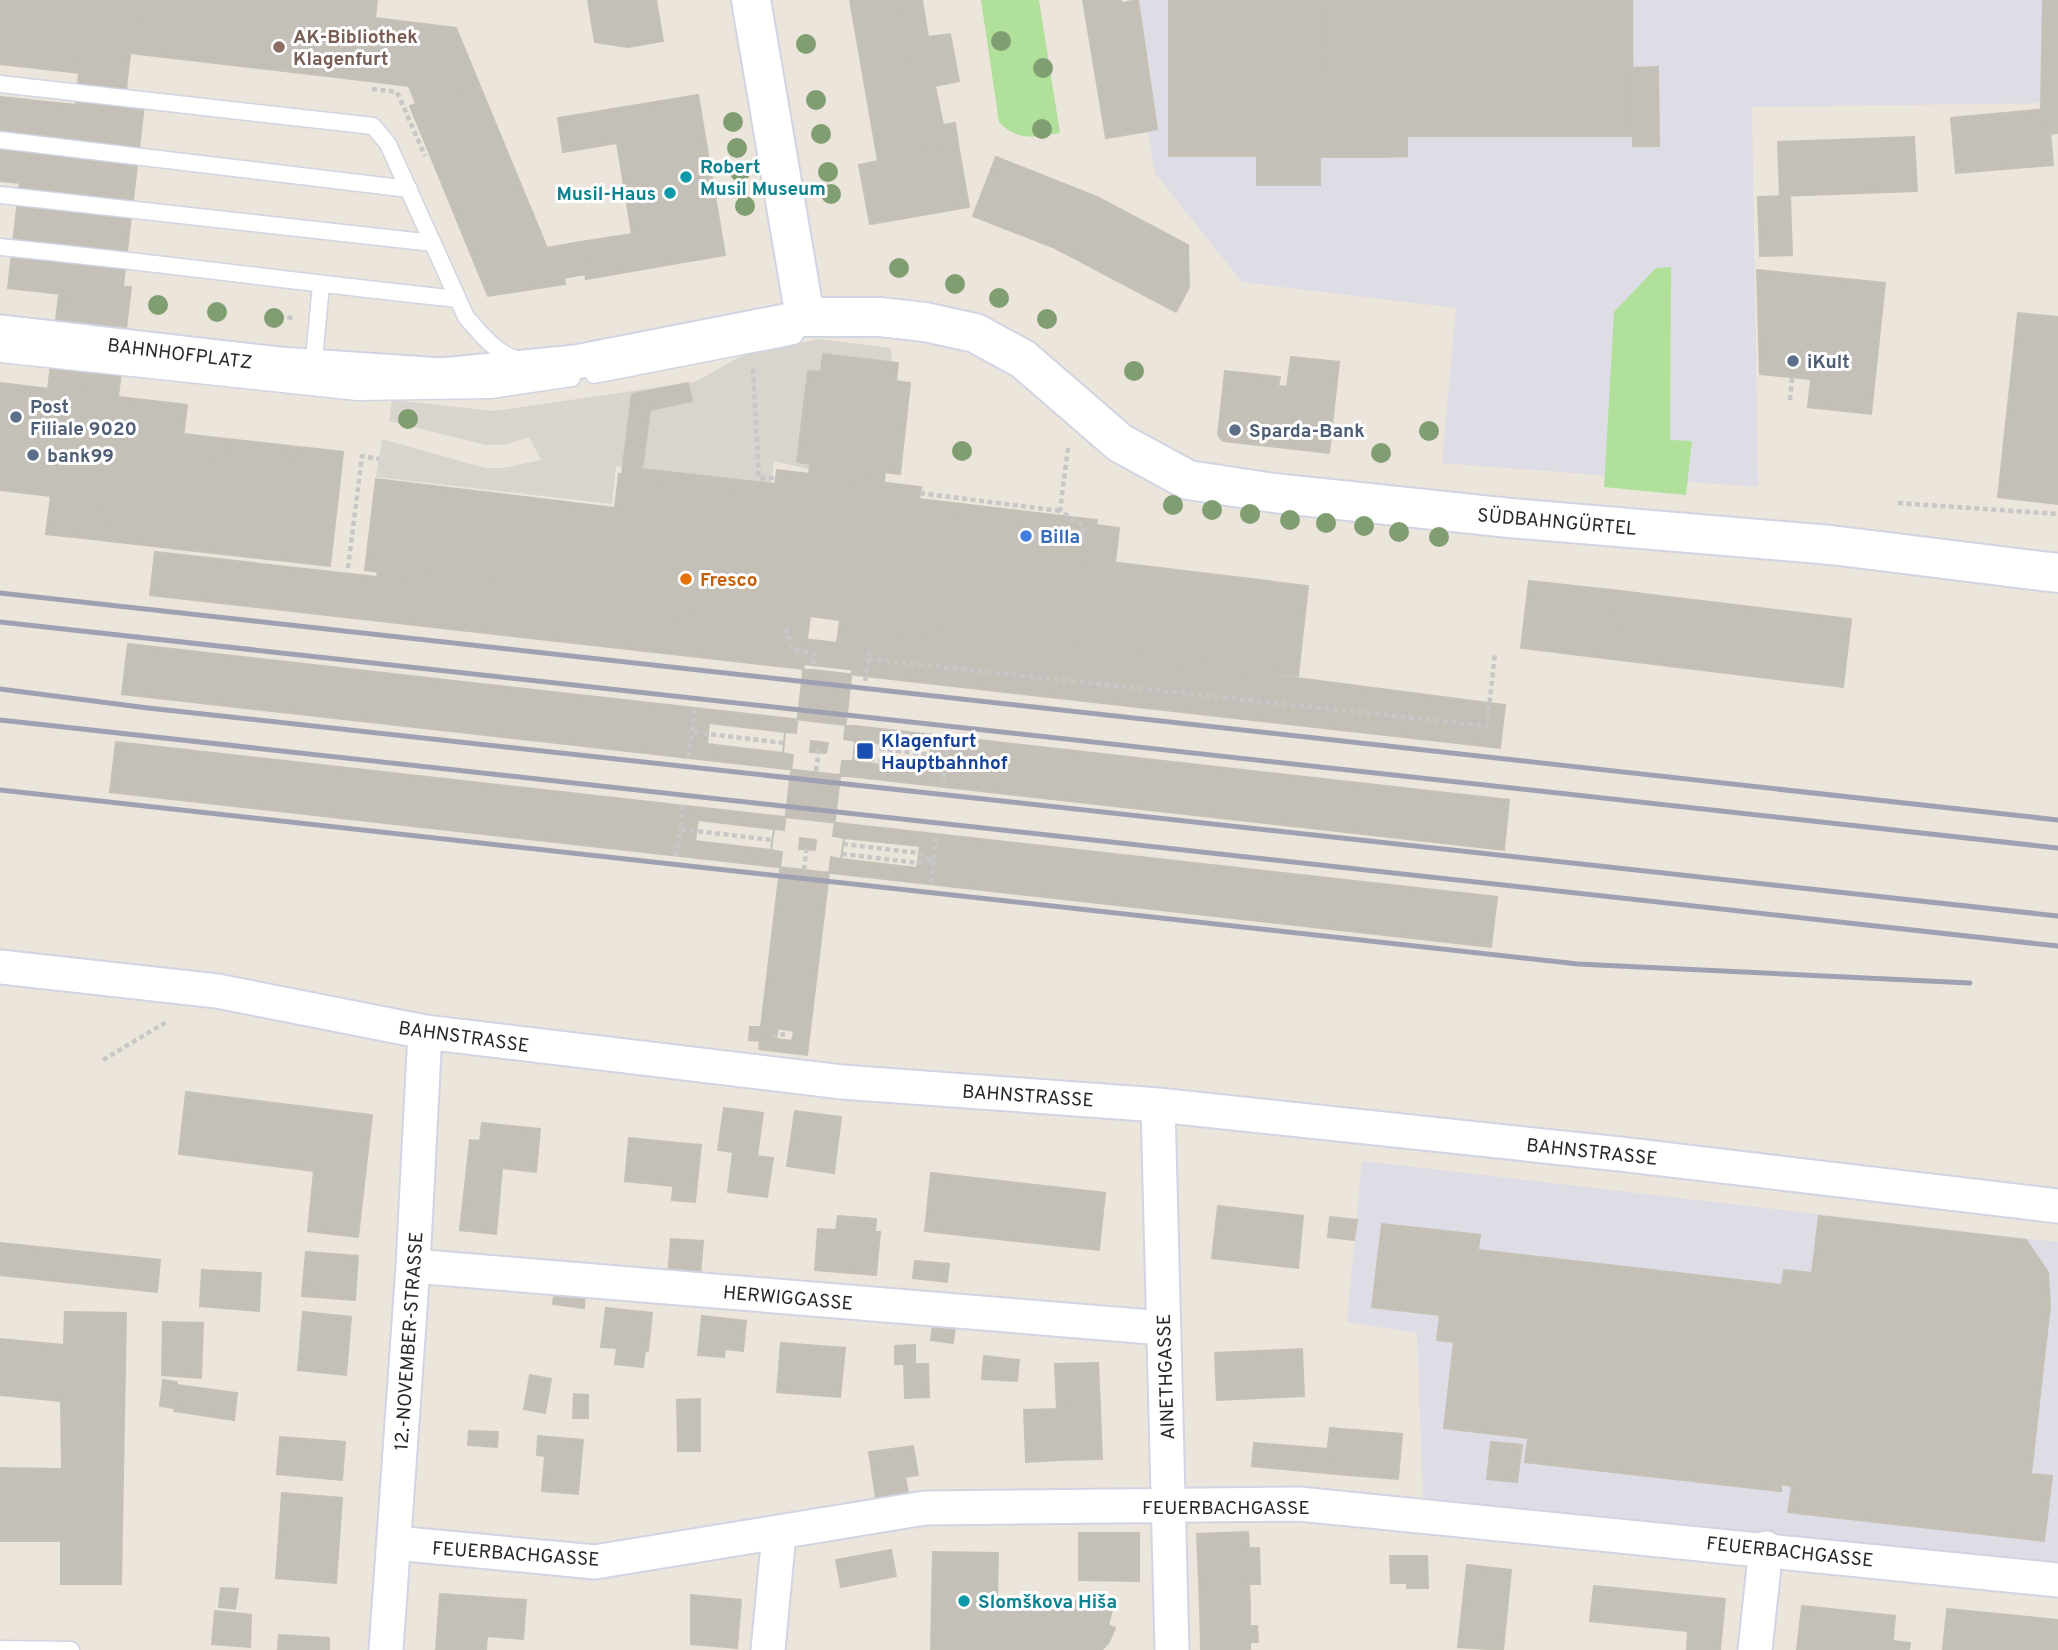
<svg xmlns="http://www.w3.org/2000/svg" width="2058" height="1650" viewBox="0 0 2058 1650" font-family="Overpass,sans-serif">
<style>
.industrial{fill:#dedce4}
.green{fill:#b1e09a}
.plaza{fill:#d8d4ce}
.building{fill:#c4bfb7;stroke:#c6c1b6;stroke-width:2;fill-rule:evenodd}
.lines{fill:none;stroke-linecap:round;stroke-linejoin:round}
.service-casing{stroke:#d1d4e2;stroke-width:19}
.minor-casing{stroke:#d1d4e2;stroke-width:37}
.tertiary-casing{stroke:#d1d4e2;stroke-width:42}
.path{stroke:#c7c7c7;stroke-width:4.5;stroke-dasharray:5 3.5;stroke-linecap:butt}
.service{stroke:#fff;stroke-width:16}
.minor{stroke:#fff;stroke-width:33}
.tertiary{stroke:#fff;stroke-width:38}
.rail{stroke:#9fa1b3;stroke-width:5}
.tree{fill:#819e72}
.education-dot{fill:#8d6e63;stroke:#fff;stroke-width:2.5}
.culture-dot{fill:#0f9aa8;stroke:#fff;stroke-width:2.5}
.service-dot{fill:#5c6f8a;stroke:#fff;stroke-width:2.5}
.shop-dot{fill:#3f7fe0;stroke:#fff;stroke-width:2.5}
.food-dot{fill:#e8710a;stroke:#fff;stroke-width:2.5}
.transit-dot{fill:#1a4fb4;stroke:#fff;stroke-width:2.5}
.labels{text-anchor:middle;stroke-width:6;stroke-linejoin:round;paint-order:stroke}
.education-label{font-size:19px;font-weight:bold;fill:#785e54;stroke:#fff;text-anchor:start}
.culture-label{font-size:19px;font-weight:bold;fill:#0d838f;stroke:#fff;text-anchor:start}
.street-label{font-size:19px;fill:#292929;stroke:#fff}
.service-label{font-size:19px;font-weight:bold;fill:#4e5e75;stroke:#fff;text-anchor:start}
.shop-label{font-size:19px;font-weight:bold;fill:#366cbe;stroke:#fff;text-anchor:start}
.food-label{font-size:19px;font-weight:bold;fill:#c56008;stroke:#fff;text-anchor:start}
.transit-label{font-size:19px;font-weight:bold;fill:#164399;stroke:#fff;text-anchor:start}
</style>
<rect width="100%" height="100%" fill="#ebe5dc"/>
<path class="industrial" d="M1126 0H2047L2045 103 1752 107 1758 487 1442 463 1456 308 1242 282 1155 173Z
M1362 1161 2058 1242V1563L1423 1501 1417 1333 1347 1322Z"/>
<path class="green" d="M981 0H1039L1060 133C1035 137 1018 142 999 122Z
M1671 267 1670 440 1692 441 1686 495 1604 487 1614 312 1656 268Z"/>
<path class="plaza" d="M820 339 890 348 892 353 889 373 846 478 774 461 771 483 616 466 612 504 376 477 382 439 485 468H503L541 460 529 437 504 445H486L389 421 392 400 494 411 695 382 743 355Z"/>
<path class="building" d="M0 0H88L79 73 0 64Z
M88 0H137L127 79 79 73Z
M137 0H377L368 81 131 53Z
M588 0H656L663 41 628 47 595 42Z
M850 0H903L930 155 959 150 969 207 870 224 859 165 878 161Z
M903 0H922L928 37 950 34 959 81 935 86 943 125 955 123 959 150 930 155Z
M1083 0H1121L1143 132 1106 138Z
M1138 0 1157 129 1143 132 1122 3Z
M1169 0H1257V156H1169Z
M1257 0H1319L1320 185H1257Z
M1319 0H1385V157H1320Z
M1385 0H1632L1633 136H1407V156L1385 157Z
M2043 0H2058V108L2041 110Z
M375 18 456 28 477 79 416 104 409 86 368 81Z
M1658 67 1659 146H1633V68Z
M79 73 127 79 126 95 145 97 123 286 108 285 107 299 8 288 29 100 76 105Z
M477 79 547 248 580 242 585 274 564 278 565 284 488 296 410 106Z
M698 95 725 255 586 279 580 242 632 234 617 143 563 152 558 118Z
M0 97 29 100 20 183 0 181Z
M2058 108V133L2050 134 2048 109Z
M2048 109 2053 165 1956 173 1951 118Z
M1914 137 1917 191 1780 196 1778 142Z
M996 157 1097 197 1188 245 1189 287 1176 312 1055 248 973 216Z
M1790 196 1792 255 1760 256 1758 197Z
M1757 270 1885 283 1871 414 1808 407 1811 379 1760 374Z
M108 285 131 287 118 397 48 389 59 294 107 299Z
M2018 313 2058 317V504L1998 497Z
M823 354 898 363 896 381 910 383 900 474 885 472 884 483 809 474 810 464 797 462 808 371 821 372Z
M1291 357 1339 362 1329 453 1223 441 1218 435 1225 371 1280 377 1278 386 1287 387Z
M0 383 118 397 109 469 0 456Z
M688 383 692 401 650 410 642 469 775 484 774 492 622 474 632 394Z
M118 397 187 405 170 548 101 540Z
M183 434 343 452 341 471 280 464 281 457 236 452V458L181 452Z
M181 452 236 458V452L281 457 280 464 341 471 330 566 170 548Z
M0 456 109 469 101 540 46 534 51 496 0 490Z
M777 470 921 487 918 507 1073 525 1069 557 1308 586 1298 676 1058 647 1057 660 968 649 969 636 896 628 894 649 870 647 763 634 759 625 604 606 605 598 365 570 376 479 615 508 619 474 774 492Z
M919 499 1097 520 1096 525 1119 528 1115 563 1069 557 1073 525 918 507Z
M155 552 377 577 378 571 605 598 604 606 759 625 763 634 760 659 804 664 891 674 896 628 969 636 968 649 1057 660 1058 647 1505 705 1500 748 150 595Z
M1529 581 1620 591 1611 659 1521 648Z
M1620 591 1851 619 1843 687 1611 659Z
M810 616 840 620 837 643 894 649 891 674 852 670 844 739 855 741 853 761H842L833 836 844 838 841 859 831 857 807 1055 759 1049 760 1041 749 1040 750 1027H761L782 852 771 850 774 829 784 830 793 755 783 753 785 732 796 733 804 664 760 659 763 634 807 639ZM811 741 828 743 826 753 810 752ZM800 838 816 840 815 850 799 849ZM778 1028 794 1031 792 1041 776 1039Z
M128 644 1509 800 1504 850 122 694ZM709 723 785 732 783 753 707 744ZM855 741 931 749 928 771 853 761Z
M116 742 1497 897 1491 947 110 792ZM698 820 774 829 771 850 695 841ZM844 838 920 846 917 868 841 859Z
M186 1092 372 1115 358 1237 308 1231 314 1171 179 1154Z
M724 1108 763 1113 757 1156 773 1158 767 1197 728 1192 733 1152 718 1150Z
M795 1111 841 1117 834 1173 787 1166Z
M482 1123 540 1129 536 1172 502 1168 496 1234 460 1230 470 1140 480 1141Z
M629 1138 677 1143 673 1186 625 1181Z
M677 1143 701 1145 695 1202 672 1200Z
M931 1173 1105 1193 1099 1250 925 1231Z
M1218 1206 1303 1216 1298 1268 1212 1258Z
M838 1216 876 1219 875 1232H880L876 1275 815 1270 818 1229 836 1230Z
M1819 1216 2026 1240 2048 1272 2050 1306 2031 1474 2052 1476 2044 1541 1788 1512 1792 1486 1781 1484V1491L1525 1462 1528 1438 1444 1428 1454 1342 1437 1340 1440 1315 1372 1307 1382 1224 1480 1235 1478 1250 1782 1285 1784 1270 1812 1273Z
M1330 1217 1357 1220 1354 1240 1328 1237Z
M671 1239 703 1241 700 1277 668 1275Z
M0 1243 160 1260 157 1292 0 1275Z
M306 1252 358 1256 355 1300 302 1296Z
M915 1261 949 1264 947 1282 913 1278Z
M202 1270 261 1273 259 1311 200 1306Z
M555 1287 585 1290 584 1308 553 1304Z
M606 1308 652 1313 648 1351 645 1350 643 1367 615 1364 617 1348 601 1347Z
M65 1312 126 1313 121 1584H61V1541H0V1468L62 1469 61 1401 0 1395V1339L64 1345Z
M303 1312 351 1317 346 1375 298 1370Z
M702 1316 746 1321 743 1351 725 1349 724 1357 698 1355Z
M163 1322 203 1323 201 1378 162 1375Z
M933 1322 955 1325 953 1343 931 1340Z
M781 1343 845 1348 840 1397 777 1392Z
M915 1345V1364H928L929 1397 905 1398 904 1364H895V1346Z
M1302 1349 1304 1396 1217 1400 1215 1353Z
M984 1356 1019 1360 1017 1381 982 1379Z
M1098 1363 1100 1408 1057 1409 1055 1364Z
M530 1375 551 1379 545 1413 524 1409Z
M163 1380 177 1382 174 1408 160 1406Z
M177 1385 237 1393 234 1420 174 1411Z
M574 1394 588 1395V1418H573Z
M700 1399V1451H678L677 1400Z
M1100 1408 1102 1459 1058 1460 1057 1409Z
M1057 1409 1058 1460 1026 1462 1024 1410Z
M1330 1428 1402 1434 1398 1479 1325 1473Z
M469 1431 498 1432 497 1447 468 1445Z
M538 1436 583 1440 578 1494 542 1491 545 1456 537 1455Z
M280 1437 345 1442 342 1480 277 1474Z
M1491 1442 1522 1445 1517 1482 1487 1479Z
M1254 1443 1328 1449 1325 1473 1252 1466Z
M913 1446 918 1475 905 1477 908 1493 876 1498 869 1452Z
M282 1493 342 1498 336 1583 276 1578Z
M1248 1532 1249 1548H1259L1260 1584H1249L1250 1605 1200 1607 1197 1534Z
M1079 1533H1139V1581L1079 1580Z
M891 1550 896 1576 841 1587 836 1560Z
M933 1552 998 1553 997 1602 1115 1600 1108 1625 1115 1628 1109 1642 1102 1650H931Z
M1390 1556H1427L1428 1588H1407V1583H1391Z
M1467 1565 1511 1570 1503 1650 1458 1647Z
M1594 1586 1725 1599 1720 1650H1687L1688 1631 1590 1621Z
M221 1588 238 1589 235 1609 219 1607Z
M440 1594 526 1600 523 1639 487 1636 486 1650H436Z
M691 1595 741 1600 737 1648 691 1644Z
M1250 1605V1626H1257L1258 1642H1250V1650H1201L1200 1607Z
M1802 1606 1895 1616 1892 1650H1797Z
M1947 1609 2058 1620V1650H1943Z
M215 1611 251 1615 250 1647 212 1644Z
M279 1635 329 1638V1650H278Z
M1893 1641 1910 1643 1909 1650H1892Z"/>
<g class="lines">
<defs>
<path id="service" d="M0 84 373 126 388 144 466 317C481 334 497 355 520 360
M0 140 409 189
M0 195 433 243
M0 247C153 262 305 283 458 299
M0 354 357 392 491 390 572 378
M313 369 321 285
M594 375 794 336 802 322
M0 1649 71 1650"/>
<path id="minor" d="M0 332 279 364 441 375 576 362 805 317
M0 967 217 991 425 1032 842 1082 1158 1105 1620 1154 2058 1206
M1158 1105 1172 1650
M413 1266 1163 1328
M395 1543 595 1562 925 1508 1299 1504 2058 1580
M386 1650 413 1266 425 1032
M768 1650 779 1534
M1755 1650 1766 1548"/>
<path id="tertiary" d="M751 0 805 317H880L925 322 975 333 1023 359 1120 443 1188 480 1274 493 1510 518 1831 545 2058 573"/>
</defs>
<use href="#service" class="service-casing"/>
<use href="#minor" class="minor-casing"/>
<use href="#tertiary" class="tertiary-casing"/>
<path class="path" d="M372 89 397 92 425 156
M279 316 293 318
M753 369 759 478H776
M1790 400 1792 377
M1068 448 1060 511 1084 526 1082 541 1071 540
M920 493 1060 511
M1898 503 2058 514
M348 568 362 456 379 459
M786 628 792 650 814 653 813 665
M868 659 1487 726 1495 653
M865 681 870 647
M695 709 692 732 784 743
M854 745 930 755 945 763 948 737
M688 757 692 732
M853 757 929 766 945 763 943 785
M816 771 819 748
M683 805 680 829 773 840
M843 844 918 853 934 860 931 884
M842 854 918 863 934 860 936 833
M676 856 680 829
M804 870 807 845
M772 1036 785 1034
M103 1060 168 1021"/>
<use href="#service" class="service"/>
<use href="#minor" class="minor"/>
<use href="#tertiary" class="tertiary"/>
<path class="rail" d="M0 593 2058 820
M0 622 2058 848
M0 689 148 708 2058 916
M0 720 2058 946
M0 790 1578 964 1970 983"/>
</g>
<g class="tree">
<circle cx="1001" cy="41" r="10"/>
<circle cx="806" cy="44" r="10"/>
<circle cx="1043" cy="68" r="10"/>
<circle cx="816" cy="100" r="10"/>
<circle cx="733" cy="122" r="10"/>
<circle cx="1042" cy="129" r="10"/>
<circle cx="821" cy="134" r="10"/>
<circle cx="737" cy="148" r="10"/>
<circle cx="740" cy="172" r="10"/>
<circle cx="828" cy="172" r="10"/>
<circle cx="831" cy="194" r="10"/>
<circle cx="745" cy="206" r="10"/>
<circle cx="899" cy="268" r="10"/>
<circle cx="955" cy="284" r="10"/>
<circle cx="999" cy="298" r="10"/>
<circle cx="158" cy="305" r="10"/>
<circle cx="217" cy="312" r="10"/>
<circle cx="274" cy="318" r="10"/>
<circle cx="1047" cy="319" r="10"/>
<circle cx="1134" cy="371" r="10"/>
<circle cx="408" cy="419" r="10"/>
<circle cx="1429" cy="431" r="10"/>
<circle cx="962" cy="451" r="10"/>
<circle cx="1381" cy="453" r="10"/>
<circle cx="1173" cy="505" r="10"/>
<circle cx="1212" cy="510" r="10"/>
<circle cx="1250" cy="514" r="10"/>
<circle cx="1290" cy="520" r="10"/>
<circle cx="1326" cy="523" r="10"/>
<circle cx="1364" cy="526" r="10"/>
<circle cx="1399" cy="532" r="10"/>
<circle cx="1439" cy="537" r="10"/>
</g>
<circle class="education-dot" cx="279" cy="47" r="7"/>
<g class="culture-dot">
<circle cx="686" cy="177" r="7"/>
<circle cx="670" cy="193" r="7"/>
<circle cx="964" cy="1601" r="7"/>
</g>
<g class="service-dot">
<circle cx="1793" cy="361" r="7"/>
<circle cx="16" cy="417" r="7"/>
<circle cx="1235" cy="430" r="7"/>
<circle cx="33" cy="455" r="7"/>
</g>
<circle class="shop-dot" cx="1026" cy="536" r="7"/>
<circle class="food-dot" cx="686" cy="579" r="7"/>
<rect class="transit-dot" x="856" y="742" width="18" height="18" rx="3.5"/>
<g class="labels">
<g class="education-label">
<text x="293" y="43">AK-Bibliothek<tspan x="293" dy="22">Klagenfurt</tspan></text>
</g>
<g class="culture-label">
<text x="700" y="173">Robert<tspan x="700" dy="22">Musil Museum</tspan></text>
<text x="656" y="200" text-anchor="end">Musil-Haus</text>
<text x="978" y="1608">Slomškova Hiša</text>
</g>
<g class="street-label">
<text transform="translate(180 353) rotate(7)" y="7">BAHNHOFPLATZ</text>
<text transform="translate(1557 521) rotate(5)" y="7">SÜDBAHNGÜRTEL</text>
<text transform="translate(464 1036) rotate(8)" y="7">BAHNSTRASSE</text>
<text transform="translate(1028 1095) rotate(4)" y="7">BAHNSTRASSE</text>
<text transform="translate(1592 1151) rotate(6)" y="7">BAHNSTRASSE</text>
<text transform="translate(788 1297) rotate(5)" y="7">HERWIGGASSE</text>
<text transform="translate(408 1341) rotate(-86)" y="7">12.-NOVEMBER-STRASSE</text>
<text transform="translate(1165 1377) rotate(-92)" y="7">AINETHGASSE</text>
<text x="1226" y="1514">FEUERBACHGASSE</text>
<text transform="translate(1790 1551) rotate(6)" y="7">FEUERBACHGASSE</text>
<text transform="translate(516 1553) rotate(4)" y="7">FEUERBACHGASSE</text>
</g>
<g class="service-label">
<text x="1807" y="368">iKult</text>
<text x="30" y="413">Post<tspan x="30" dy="22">Filiale 9020</tspan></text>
<text x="1249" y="437">Sparda-Bank</text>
<text x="47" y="462">bank99</text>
</g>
<g class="shop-label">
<text x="1040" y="543">Billa</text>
</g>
<g class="food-label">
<text x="700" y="586">Fresco</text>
</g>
<g class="transit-label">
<text x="881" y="747">Klagenfurt<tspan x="881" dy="22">Hauptbahnhof</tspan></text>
</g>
</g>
</svg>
